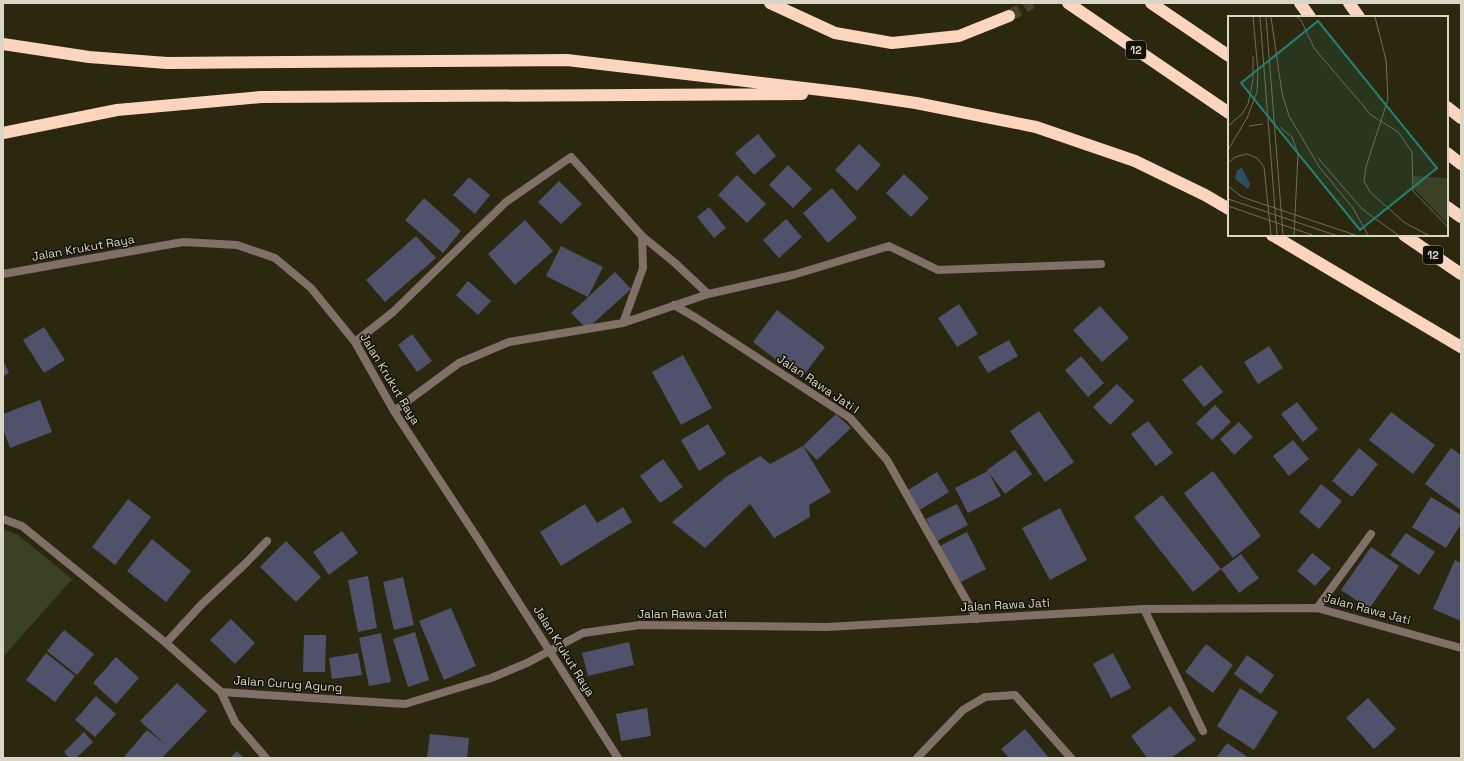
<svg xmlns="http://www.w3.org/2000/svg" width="1464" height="761" viewBox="0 0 1464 761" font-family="'Space Grotesk',sans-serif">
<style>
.green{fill:#3a4124}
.building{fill:#50516a}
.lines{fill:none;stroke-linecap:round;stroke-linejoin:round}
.motorway-tunnel{stroke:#46422b;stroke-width:12;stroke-dasharray:12 6;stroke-linecap:butt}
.minor{stroke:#807067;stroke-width:8}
.tertiary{stroke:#807067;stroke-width:8}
.motorway{stroke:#fdd5be;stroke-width:12}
.labels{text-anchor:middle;stroke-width:3;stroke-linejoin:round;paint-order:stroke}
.shield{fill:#131107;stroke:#9e9b8d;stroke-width:1}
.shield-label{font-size:11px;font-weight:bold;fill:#d9d6c7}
.street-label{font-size:12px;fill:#d9d6c7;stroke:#131107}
.inset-road{fill:none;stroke:#716e59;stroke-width:1}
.view{fill:#238077;fill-opacity:0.15;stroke:#238077;stroke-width:2}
.inset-edge{fill:none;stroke:#d9d6c7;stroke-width:2}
</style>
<rect width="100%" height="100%" fill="#2c280f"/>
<path class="green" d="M3 529 18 535 72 579 3 657Z"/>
<path class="building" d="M758 134 776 156 754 175 735 153Z
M859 144 881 165 857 191 835 170Z
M788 165 812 189 793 208 769 185Z
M904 174 929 198 911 217 886 193Z
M737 175 766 204 747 223 718 195Z
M469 177 490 195 475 214 453 195Z
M559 181 582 204 561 224 538 202Z
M832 188 857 218 828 243 803 213Z
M424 198 461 231 443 253 405 220Z
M709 207 726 228 714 238 697 217Z
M786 219 802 237 779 258 763 240Z
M525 220 553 251 515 285 488 254Z
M416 236 436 258 385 302 366 280Z
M561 246 603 267 588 297 546 276Z
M615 272 631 289 587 329 571 313Z
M468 281 491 301 478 315 456 295Z
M959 304 978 334 957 347 938 318Z
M1100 306 1129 338 1102 362 1073 330Z
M777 310 825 347 801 379 753 342Z
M44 327 65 360 44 373 23 340Z
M412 334 432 361 417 372 398 345Z
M1009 340 1018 356 988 373 978 357Z
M1269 346 1283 368 1258 384 1244 362Z
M683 355 712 408 681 425 652 372Z
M1081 356 1104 383 1088 397 1065 370Z
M3 360 9 373 3 376Z
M1201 365 1223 392 1204 407 1182 380Z
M1117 384 1134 401 1110 425 1093 407Z
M40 400 52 432 10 448 3 429V414Z
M1297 402 1318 429 1303 442 1281 414Z
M1215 405 1231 422 1212 440 1196 423Z
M1039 411 1074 462 1045 482 1010 431Z
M1391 412 1435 445 1413 474 1369 440Z
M836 414 851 428 817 460 803 446Z
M1148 421 1173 453 1156 466 1131 434Z
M1239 422 1253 437 1234 455 1220 439Z
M708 424 726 454 699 471 681 440Z
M1293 440 1309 459 1289 476 1273 456Z
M803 446 831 492 809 505 810 517 774 538 750 504 705 548 672 522 726 477 760 456 770 464Z
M1359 448 1378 464 1352 497 1332 481Z
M1451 448 1461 455V510L1425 484Z
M1015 450 1032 474 1005 494 987 470Z
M663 459 683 487 660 503 640 476Z
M988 471 1001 496 968 513 955 488Z
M1213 471 1261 536 1233 558 1184 493Z
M937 472 949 492 920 510 908 490Z
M1321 484 1342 501 1319 529 1299 512Z
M1162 495 1221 569 1241 554 1259 578 1239 593 1221 569 1193 592 1134 517Z
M1431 497 1461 515V524L1446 548 1412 527Z
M128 499 151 517 115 565 92 547Z
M585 504 597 523 623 507 632 522 561 566 540 532Z
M957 504 968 525 937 541 926 519Z
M1060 508 1087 560 1050 580 1022 528Z
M342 531 358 553 329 575 313 552Z
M967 532 986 569 959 583 940 546Z
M1406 533 1435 552 1419 575 1390 555Z
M152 539 191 571 166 602 127 571Z
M286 541 321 577 296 602 260 567Z
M1371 547 1399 566 1369 609 1341 590Z
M1312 553 1331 568 1315 586 1297 571Z
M1455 560 1461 563V621L1433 609Z
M368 576 377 628 358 632 348 580Z
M403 577 414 625 394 630 383 582Z
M451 608 476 666 444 680 419 621Z
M231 619 255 643 235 664 210 640Z
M64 630 94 654 77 675 47 651Z
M415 632 429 680 408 687 393 639Z
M381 633 391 682 369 686 359 638Z
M304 635H326L325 672H303Z
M629 642 634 665 588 676 582 653Z
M1206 644 1233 665 1213 693 1185 672Z
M46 653 75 676 55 702 26 680Z
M358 653 362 675 332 679 329 658Z
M1113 653 1131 688 1111 698 1093 664Z
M1247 655 1274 675 1261 694 1234 674Z
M116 657 139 678 116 704 93 683Z
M177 683 207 711 162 758H123L147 730 166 745 140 721Z
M1240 688 1278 712 1254 750 1217 726Z
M96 696 116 714 95 737 75 720Z
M1368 698 1396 729 1374 749 1346 718Z
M1170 706 1196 740 1171 758H1147L1131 736Z
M647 708 651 736 621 741 616 714Z
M1025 729 1049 758H1009L1001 749Z
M84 732 93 742 76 758H69L64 752Z
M430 734 469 738 467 758H427Z
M1227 743 1249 758H1216Z
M237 751 244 758H230Z"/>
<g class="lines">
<path class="motorway-tunnel" d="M1009 16 1032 3"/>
<path class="minor" d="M642 236 675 263 708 294
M674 305 698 319 850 418 887 460 977 619
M355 342 393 312 506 202 571 157 642 236 643 268 623 323
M394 411 459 363 509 342 623 323 708 294 793 275 889 246 938 270 1101 264
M1317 608 1371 534
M1144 609 1203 731
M166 643 202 604 246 563 267 541
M221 692 235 722 266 758
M917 758 963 710 985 697 1015 695 1071 758"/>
<path class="tertiary" d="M3 274 183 242 237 245 275 258 311 288 355 342 394 411 478 539 618 758
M3 519 22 526 166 643 221 692 405 704 491 678 527 663 583 633 640 625 827 627 1144 609 1317 608 1461 648"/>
<path class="motorway" d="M770 3 835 33 892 43 959 36 1009 16
M1068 3 1229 113
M1151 3 1229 56
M1300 3 1310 17
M1349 3 1359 17
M3 44 89 57 167 63 567 60 855 94 916 103 1036 127 1135 161 1205 195 1229 209
M1447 107 1461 118
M3 133 117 110 261 97 802 94
M1447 153 1461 164
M1447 207 1461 217
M1272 235 1461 347
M1404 235 1461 274"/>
</g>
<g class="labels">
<g class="shield">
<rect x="1126" y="41" width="20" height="18" rx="3"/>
<rect x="1423" y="246" width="20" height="18" rx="3"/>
</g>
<g class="shield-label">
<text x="1136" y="54">12</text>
<text x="1433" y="259">12</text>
</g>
<g class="street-label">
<text transform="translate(83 248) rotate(-10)" y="4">Jalan Krukut Raya</text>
<text transform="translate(390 379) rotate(59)" y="4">Jalan Krukut Raya</text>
<text transform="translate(818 384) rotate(34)" y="4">Jalan Rawa Jati I</text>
<text transform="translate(1005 605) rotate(-3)" y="4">Jalan Rawa Jati</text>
<text transform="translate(1367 609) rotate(15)" y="4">Jalan Rawa Jati</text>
<text x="682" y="618">Jalan Rawa Jati</text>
<text transform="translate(564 651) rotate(58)" y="4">Jalan Krukut Raya</text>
<text transform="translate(288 684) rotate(4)" y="4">Jalan Curug Agung</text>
</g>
</g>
<g transform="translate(1228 16)">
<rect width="220" height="220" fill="#2c280f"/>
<path d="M185 160 220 162V208L186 173Z" fill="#3a4124"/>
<path d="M14 152 22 168 20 173 7 163 9 154Z" fill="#2c4f64"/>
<path class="inset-road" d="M32 1 49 219M38 1 55 219M43 1 54 77 61 100 92 152 125 192 140 219M69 1 73 4 86 32 143 99 170 116 184 136 185 175 220 211M147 1 158 44 160 83 138 151 136 165 142 176 177 207 200 219M0 110 14 98 20 88 25 64V40M21 110 35 108M52 111 64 121 70 138 66 219M0 134 19 102 29 76 30 55 25 1M90 142 134 193 170 219M0 147 7 141 19 138 29 142 36 151 43 219M0 170 14 181 127 219M0 183 107 219M0 190 84 219"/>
<path class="view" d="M90 5 209 152 132 214 13 67Z"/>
<rect width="220" height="220" class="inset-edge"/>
</g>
<rect width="1464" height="761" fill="none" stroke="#d9d6c7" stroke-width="8"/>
</svg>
